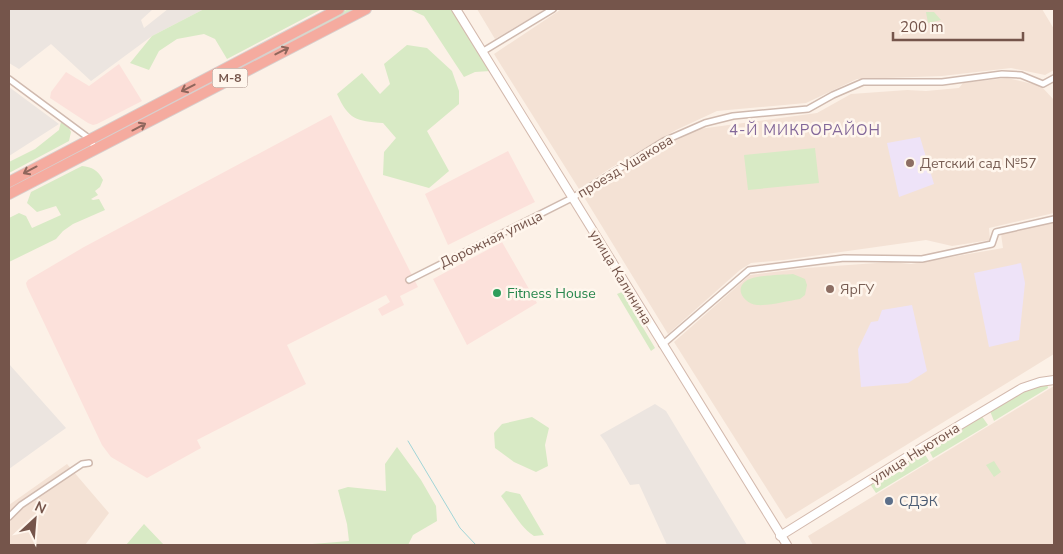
<svg xmlns="http://www.w3.org/2000/svg" width="1063" height="554" viewBox="0 0 1063 554" font-family="'Nunito Sans',sans-serif">
<style>
.residential{fill:#f4e2d5}
.commercial{fill:#fce1db}
.industrial{fill:#ece5e0}
.education{fill:#eee3f8}
.green{fill:#d8eac5}
.lines{fill:none;stroke-linecap:round;stroke-linejoin:round}
.stream{stroke:#a1d5d7;stroke-width:1}
.street-casing{stroke:#d0baaf;stroke-width:8}
.secondary-casing{stroke:#d3b9ad;stroke-width:10}
.highway-casing{stroke:#d8cfcd;stroke-width:12}
.street{stroke:#fff;stroke-width:5}
.secondary{stroke:#fff;stroke-width:8}
.highway{stroke:#f5ab9f;stroke-width:10}
.oneway{stroke:#8f665c}
.education-dot{fill:#8d6e63;stroke:#fff6ed;stroke-width:2}
.leisure-dot{fill:#2e9e5b;stroke:#fff6ed;stroke-width:2}
.service-dot{fill:#5c6f8a;stroke:#fff6ed;stroke-width:2}
.labels{text-anchor:middle;stroke-width:5;stroke-linejoin:round;paint-order:stroke}
.shield{fill:#fff6ed;stroke:#9e857c;stroke-width:1}
.shield-label{font-size:12px;font-weight:bold;fill:#75554b}
.education-label{font-size:14px;fill:#785e54;stroke:#fff6ed;text-anchor:start}
.street-label{font-size:14px;fill:#75554b;stroke:#fff6ed}
.leisure-label{font-size:14px;fill:#27864d;stroke:#fff6ed;text-anchor:start}
.service-label{font-size:14px;fill:#4e5e75;stroke:#fff6ed;text-anchor:start}
.neighbourhood-label{font-size:15px;letter-spacing:1px;fill:#826799;stroke:#fff6ed}
</style>
<rect width="100%" height="100%" fill="#fcf1e7"/>
<path class="residential" d="M477 9H546L495 39Z
M567 9H1042L1054 29V70L1045 75 1011 68 942 76 857 79 806 103 717 111 676 130 609 169 579 189 494 54 560 10Z
M1007 78 1041 86 1054 100V213L989 228 990 240 952 246 926 240 784 260 751 263 740 270 668 334 584 197 639 159 699 129 817 113 851 94 907 90 926 91 959 88 963 83Z
M1054 222V354L786 519 674 342 750 275 806 268 891 262 911 264 1003 248 1001 234Z
M1054 386V545H813L808 536Z
M67 464 109 513 85 545H9V505Z"/>
<path class="commercial" d="M119 64 142 101 97 124 93 125 88 123 50 98 51 92 66 72 89 86Z
M331 115 418 287 400 296 404 305 382 316 378 309 390 302 386 295 287 345 306 384 197 440 201 448 147 478 111 457 102 445 27 287 26 283 28 280 84 247Z
M508 151 535 202 448 245 425 194Z
M502 242 537 303 467 345 433 279Z"/>
<path class="industrial" d="M9 9H153L141 20 144 28 168 9H204L152 36 91 81 51 44 19 69 9 63Z
M9 87 59 124 9 156Z
M9 364 66 428 9 469Z
M655 404 666 411 747 545H667L639 484 630 485 606 443 600 435Z"/>
<path class="education" d="M920 137 934 184 899 197 887 143Z
M1021 263 1025 283 1019 340 989 347 974 273Z
M912 305 927 371 908 383 861 387 858 349 871 322 878 321 882 310Z"/>
<path class="green" d="M204 9H322L227 59 215 39 204 34 177 39 159 51 149 70 130 63 152 36Z
M348 9H354L102 142 99 141Z
M409 9H453L490 71 475 72 464 77 424 16Z
M926 12H934L941 20 928 23Z
M407 45 427 48 452 71 459 91V104L427 131 449 171 429 188 383 175 384 152 396 138 383 123C356 121 349 120 337 94L362 73 380 94 390 84 384 64Z
M61 122 69 128 71 132 69 141 9 173V162L35 149 59 130Z
M815 148 819 183 748 190 744 155Z
M82 166C92 167 98 170 103 180L100 187 95 191 98 195 91 199 93 200 99 199 105 210 73 224 63 231 56 239 9 262V218L19 213 26 216 32 228 61 215 56 206 37 212 27 203 31 192Z
M793 274 805 279 807 285 805 295 800 299C787 301 770 306 757 305 746 304 733 290 746 281 754 275 782 275 793 274Z
M622 292 655 348 651 351 617 294Z
M1047 383 1048 388 994 421 990 411 1026 389Z
M981 415 988 425 933 458 927 447Z
M532 417 549 428 545 445 548 466 536 472 514 462 495 448 494 433 502 424Z
M397 447 421 480 436 506 437 521 413 535 408 545H300L349 541 347 524 338 490 348 487 386 491 385 464Z
M922 450 929 461 876 493 870 484Z
M994 461 1001 472 994 477 986 465Z
M506 491 520 494 544 535 534 536C521 528 511 509 501 496Z
M144 524 164 545H126Z"/>
<g class="lines">
<path class="stream" d="M408 441 460 528 476 545"/>
<defs>
<path id="street" d="M482 52 553 9
M9 79 90 139 95 149
M409 280 572 198 664 141 705 123 733 116 808 109 833 95 863 82H942L1002 74 1021 75 1043 84 1054 78
M662 345 749 270 844 258 922 259 992 244 996 232 1054 219
M9 517 21 505 82 464 89 463"/>
<path id="secondary" d="M456 9 787 545
M780 536 923 447 1022 388 1040 382 1054 380"/>
<path id="highway" d="M9 182 339 9
M9 194 366 9"/>
</defs>
<use href="#street" class="street-casing"/>
<use href="#secondary" class="secondary-casing"/>
<use href="#highway" class="highway-casing"/>
<use href="#street" class="street"/>
<use href="#secondary" class="secondary"/>
<use href="#highway" class="highway"/>
</g>
<defs><path id="oneway-shaft" d="M-6 0H5M1.5-3L5.5 0L1.5 3" fill="none" stroke-width="1.6" stroke-linecap="round" stroke-linejoin="round" transform="scale(1.25)"/></defs>
<g class="oneway">
<use href="#oneway-shaft" transform="translate(282 51) rotate(-27)"/>
<use href="#oneway-shaft" transform="translate(188 88) rotate(153)"/>
<use href="#oneway-shaft" transform="translate(139 127) rotate(-28)"/>
<use href="#oneway-shaft" transform="translate(30 170) rotate(152)"/>
</g>
<g class="education-dot">
<circle cx="910" cy="163" r="5"/>
<circle cx="830" cy="289" r="5"/>
</g>
<circle class="leisure-dot" cx="497" cy="293" r="5"/>
<circle class="service-dot" cx="889" cy="501" r="5"/>
<g class="labels">
<rect class="shield" x="212.5" y="68.5" width="35" height="19" rx="4"/>
<g class="shield-label">
<text x="230" y="82">М-8</text>
</g>
<g class="education-label">
<text x="920" y="168">Детский сад №57</text>
<text x="840" y="294">ЯрГУ</text>
</g>
<g class="street-label">
<text transform="translate(625 166) rotate(-31)" y="5">проезд Ушакова</text>
<text transform="translate(491 239) rotate(-26)" y="5">Дорожная улица</text>
<text transform="translate(621 277) rotate(59)" y="5">улица Калинина</text>
<text transform="translate(915 453) rotate(-32)" y="5">улица Ньютона</text>
</g>
<g class="leisure-label">
<text x="507" y="298">Fitness House</text>
</g>
<g class="service-label">
<text x="899" y="506">СДЭК</text>
</g>
<g class="neighbourhood-label">
<text x="805" y="135">4-Й МИКРОРАЙОН</text>
</g>
</g>
<rect width="1063" height="554" fill="none" stroke="#75554b" stroke-width="20"/>
<g transform="translate(35 519) rotate(26)" stroke="#fff6ed" stroke-width="4" paint-order="stroke">
<path d="M0-4L9 19L0 12L-9 19Z" fill="#75554b"/>
<text y="-8" font-size="14" font-weight="bold" text-anchor="middle" fill="#75554b">N</text>
</g>
<path d="M893 32v8h130v-8" fill="none" stroke="#75554b" stroke-width="2.5"/>
<text x="900" y="32" font-size="15" fill="#75554b" stroke="#fff6ed" stroke-width="4" paint-order="stroke">200 m</text>
</svg>
